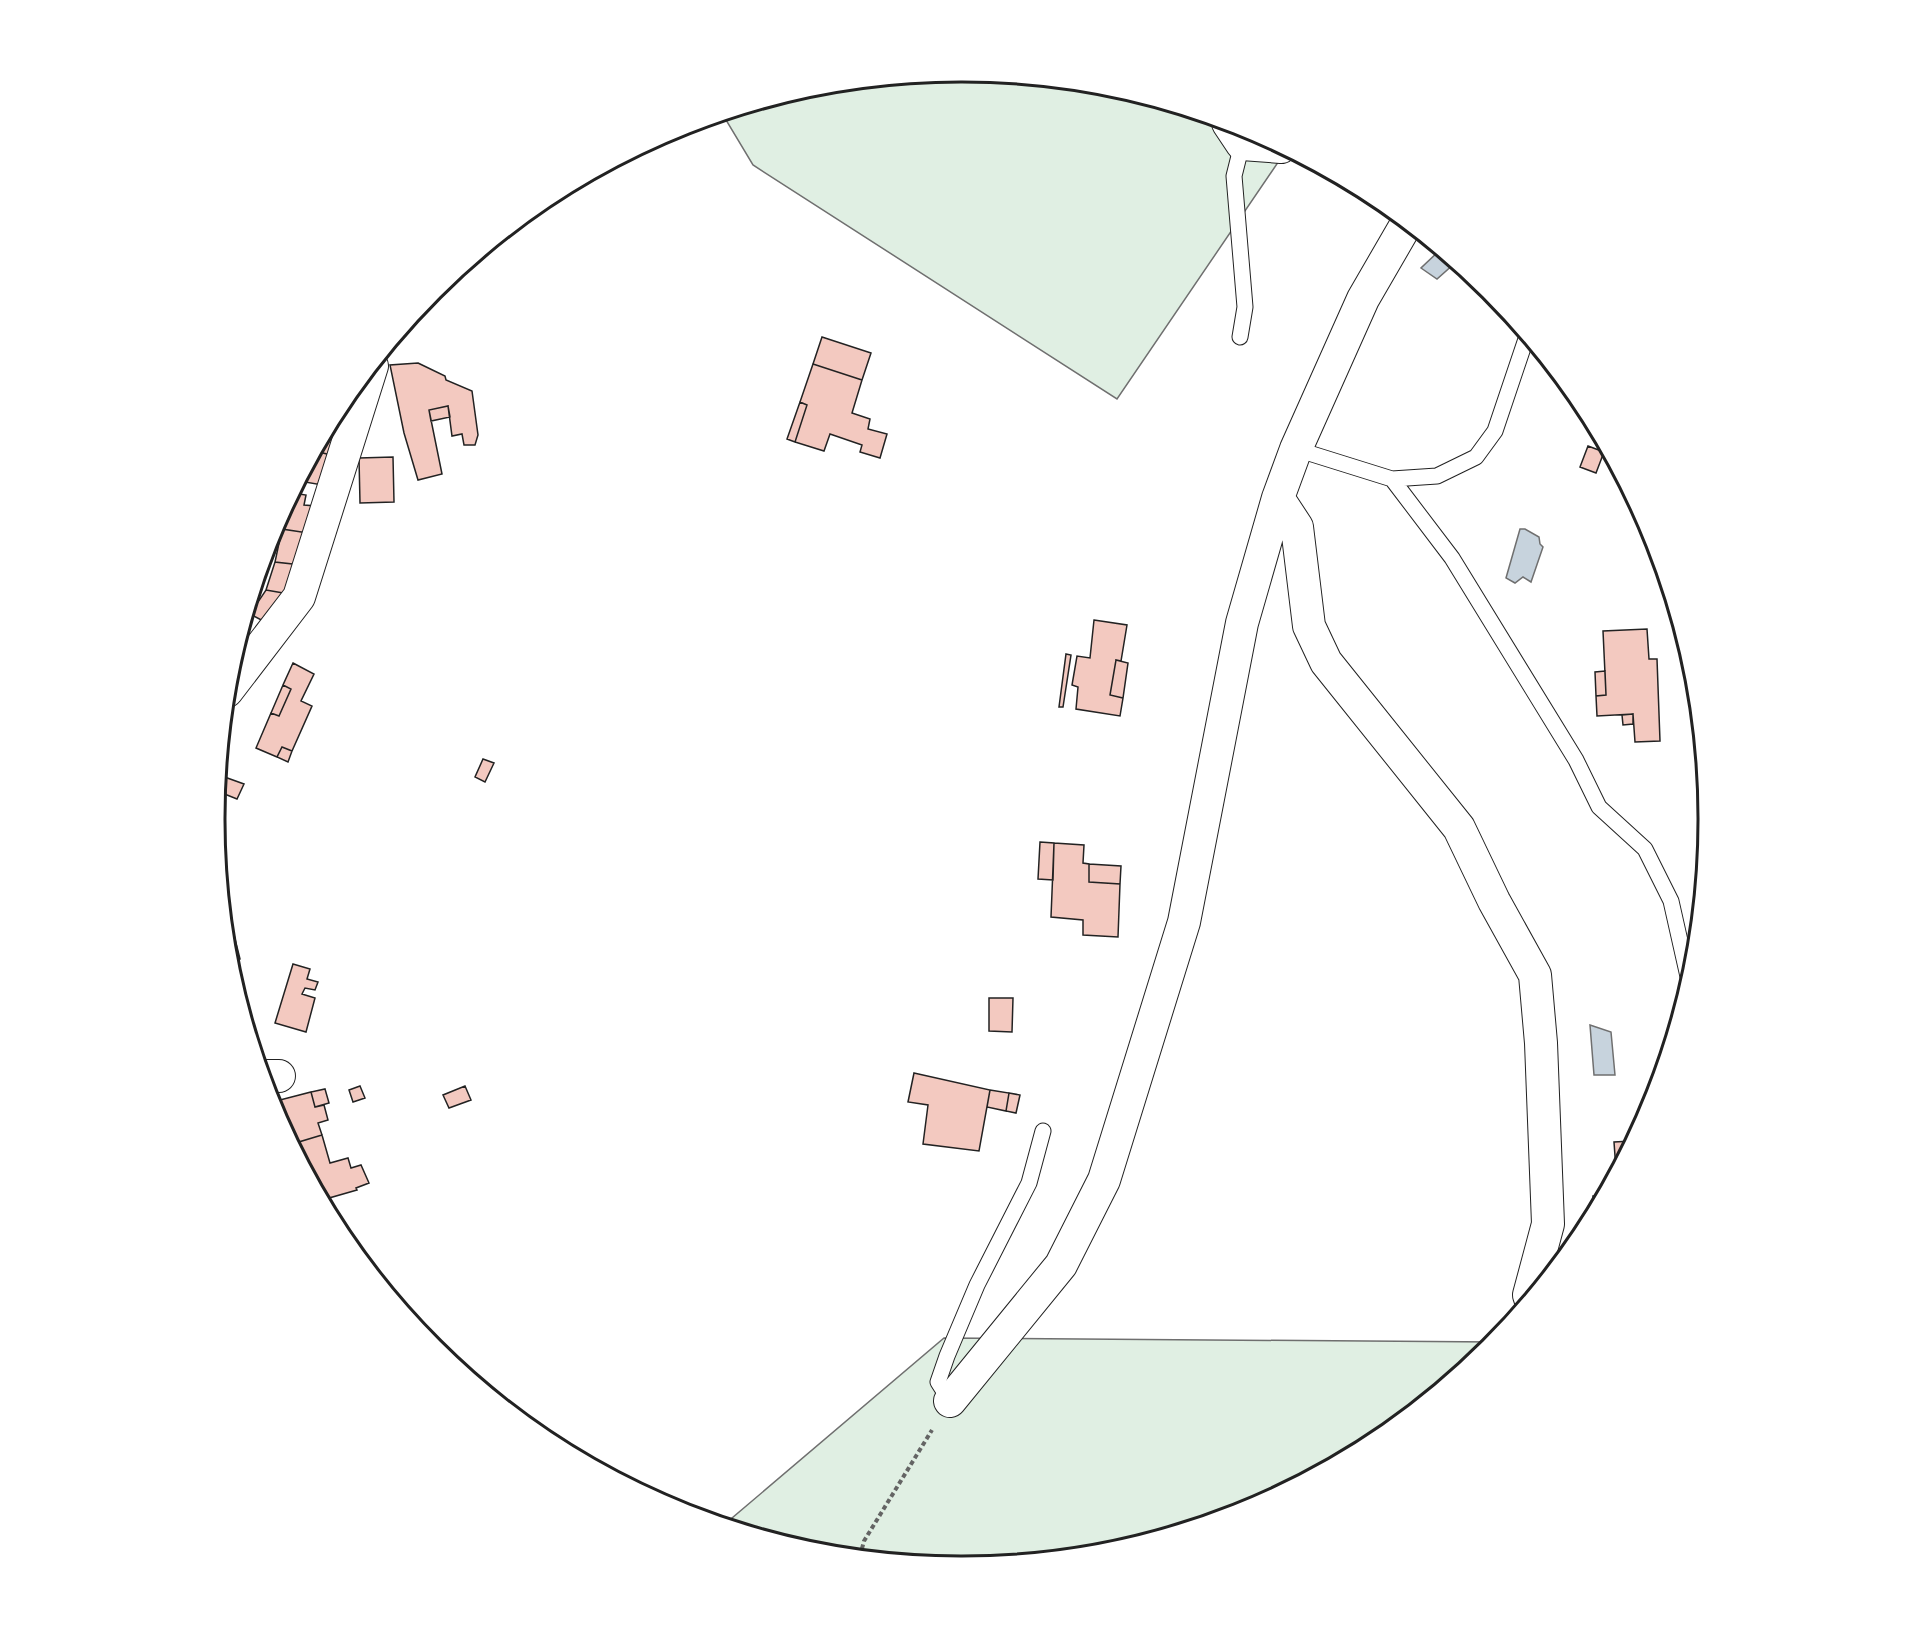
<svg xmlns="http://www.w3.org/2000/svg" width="1923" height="1638" viewBox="0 0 1923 1638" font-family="'PT Sans',sans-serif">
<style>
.green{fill:#e0efe3;stroke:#6f6f6f;stroke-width:1.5}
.water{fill:#c7d3dd;stroke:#6f6f6f;stroke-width:1.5}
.building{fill:#f3c9c0;stroke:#222;stroke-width:1.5}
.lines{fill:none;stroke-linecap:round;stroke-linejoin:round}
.service-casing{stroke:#222;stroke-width:17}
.minor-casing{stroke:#222;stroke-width:34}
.path{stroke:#646464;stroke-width:4;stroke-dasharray:4.5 3;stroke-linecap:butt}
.service{stroke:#fff;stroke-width:15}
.minor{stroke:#fff;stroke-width:32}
.rim{fill:none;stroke:#222;stroke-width:3}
</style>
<rect width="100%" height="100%" fill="#fff"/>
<path class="green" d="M962 72 1108 86 1248 129 1283 155 1117 399 753 165 723 115 816 86Z
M944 1338 1494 1342 1376 1440 1247 1509 1107 1552 961 1566 815 1552 725 1524Z"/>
<path class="water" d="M1440 250 1455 263 1437 279 1421 268Z
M1520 529H1525L1539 537 1540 544 1543 547 1531 582 1523 577 1515 583 1506 578Z
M1590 1025 1611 1032 1615 1075H1594Z"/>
<path class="building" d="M822 337 871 353 862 380 813 364Z
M418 363 445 376 446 380 472 391 478 435 475 445H464L462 434 452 436 448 406 429 410 442 474 418 480 404 433 390 365Z
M813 364 862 380 852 413 870 419 868 429 887 434 880 458 860 452 862 445 830 434 824 451 795 442 807 405 800 402Z
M800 402 807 405 795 442 787 439Z
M448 406 450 417 431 421 429 410Z
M330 424 344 426 335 456 315 451Z
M1588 446 1604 452 1596 473 1580 467Z
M315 451 335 456 328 486 299 481Z
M393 457 394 502 360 503 359 458Z
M293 493 306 495 304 505 316 506 308 533 282 529 285 507Z
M282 529 308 533 301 565 275 562Z
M275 562 301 565 289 594 266 590Z
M266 590 289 594 267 623 250 614Z
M1094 620 1127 625 1121 661 1116 660 1110 695 1123 698 1120 716 1076 709 1078 687 1072 685 1077 656 1090 658Z
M1647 629 1649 659H1657L1660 741 1635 742 1633 714 1597 716 1596 696 1606 695 1603 631Z
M1066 654 1071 655 1063 707H1059Z
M1116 660 1128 663 1123 698 1110 695Z
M293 663 314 674 301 701 312 706 292 751 282 747 277 757 256 748 271 713 279 716 291 689 283 685Z
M1605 671 1606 695 1596 696 1595 672Z
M283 685 291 689 279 716 271 713Z
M1633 714V724L1623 725 1622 715Z
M282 747 292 751 288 762 277 757Z
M483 759 494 763 485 782 475 777Z
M219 775 244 784 237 799 217 791Z
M1040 842 1054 843 1053 880 1038 879Z
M1054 843 1084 845 1083 863 1089 864V882L1120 884 1118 937 1083 935V920L1051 917Z
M1089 864 1121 866 1120 884 1089 882Z
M231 923 240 959 229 962 225 925Z
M293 964 310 969 307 979 318 982 315 990 305 988 302 994 315 998 306 1032 275 1023Z
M989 998H1013L1012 1032 989 1031Z
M914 1073 990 1090 979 1151 923 1144 928 1105 908 1102Z
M360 1086 365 1098 353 1102 349 1090Z
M465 1086 471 1100 449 1108 443 1095Z
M325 1089 329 1103 315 1107 311 1092Z
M990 1090 1009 1093 1006 1111 987 1107Z
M311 1092 315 1107 324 1105 328 1120 318 1123 322 1135 292 1144 286 1132 276 1101Z
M1009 1093 1020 1095 1016 1113 1006 1111Z
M322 1135 330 1163 348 1158 351 1168 361 1165 369 1183 356 1188 357 1190 322 1200 292 1144Z
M1632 1141 1617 1170H1616L1614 1142Z
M1593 1196 1603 1197 1594 1213Z"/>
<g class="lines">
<defs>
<path id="service" d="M1240 337 1245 307 1234 176 1242 144
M1296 449 1392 479 1437 476 1476 457 1495 431 1527 336
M1392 479 1452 558 1576 760 1599 807 1645 849 1671 901 1689 981
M950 1401 938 1382 947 1356 977 1285 1029 1183 1043 1131"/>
<path id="minor" d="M1228 123 1242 144 1281 147
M1278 498 1297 527 1309 626 1326 662 1459 828 1494 901 1535 975 1541 1043 1548 1224 1529 1295 1530 1298
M227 691 299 597 372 366
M262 1076H279
M950 1401 1061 1265 1104 1180 1184 922 1242 623 1278 498 1296 449 1363 299 1407 223"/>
</defs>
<use href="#service" class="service-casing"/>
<use href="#minor" class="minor-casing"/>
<path class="path" d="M860 1556 864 1541 932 1430"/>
<use href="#service" class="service"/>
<use href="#minor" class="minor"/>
</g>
<path d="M0 0H1923V1638H0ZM961 82H962A736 736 0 0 1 1698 818V820A736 736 0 0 1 962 1556H961A736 736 0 0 1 225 820V818A736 736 0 0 1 961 82Z" fill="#fff" fill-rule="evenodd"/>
<path class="rim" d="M961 82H962A736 736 0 0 1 1698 818V820A736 736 0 0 1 962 1556H961A736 736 0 0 1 225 820V818A736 736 0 0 1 961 82Z"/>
</svg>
